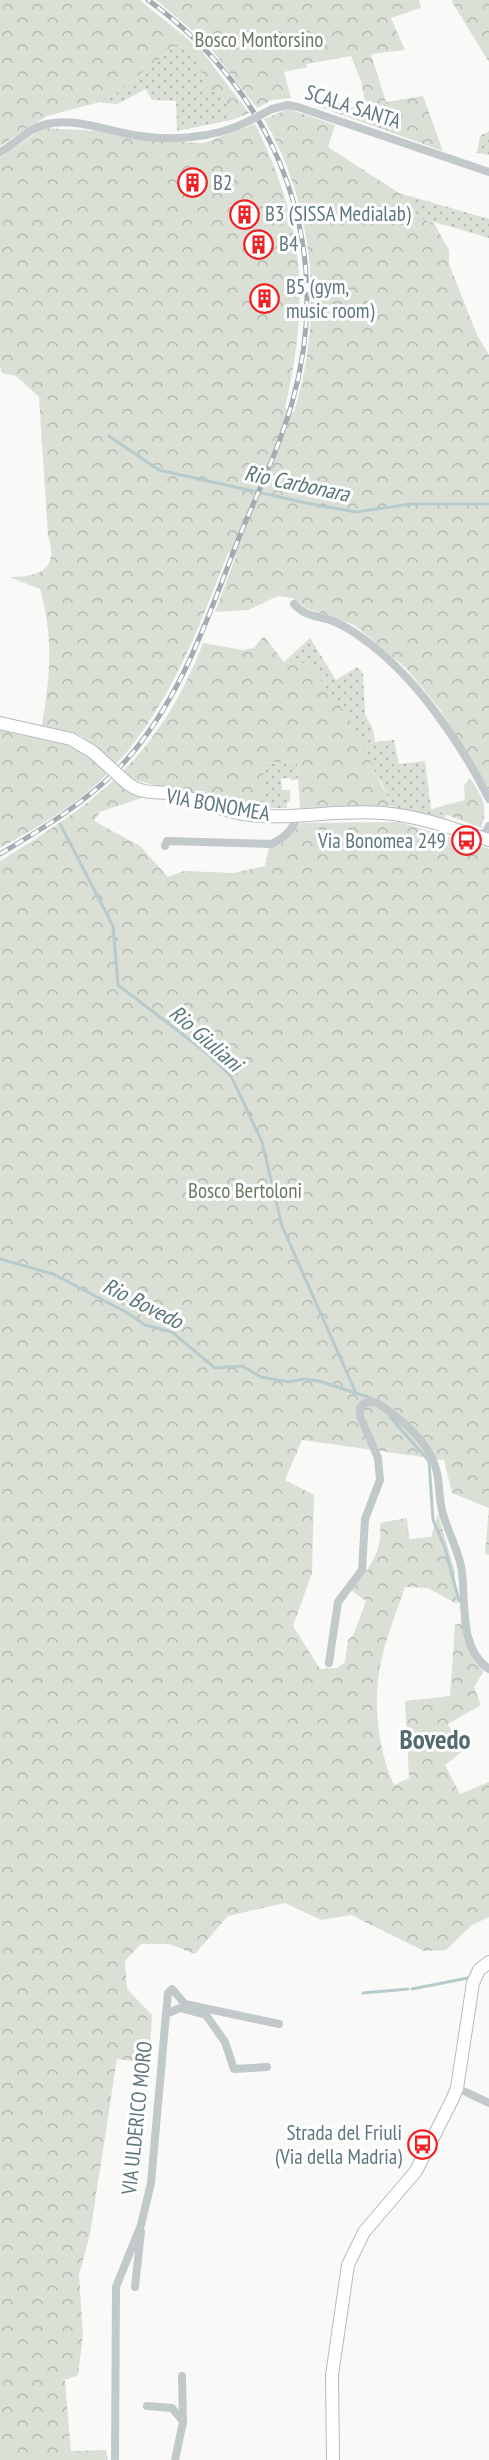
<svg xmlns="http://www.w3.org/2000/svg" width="489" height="2460" viewBox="0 0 489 2460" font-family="'PT Sans Narrow',sans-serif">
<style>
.grass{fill:url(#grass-dots)}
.forest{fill:url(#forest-crowns)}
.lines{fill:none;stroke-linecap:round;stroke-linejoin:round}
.stream{stroke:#b8cbcc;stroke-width:3}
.secondary-casing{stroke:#b2bcbe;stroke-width:14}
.street{stroke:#c2c9cb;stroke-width:8}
.secondary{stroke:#fff;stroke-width:12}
.rail-casing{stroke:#a1adb0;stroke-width:5}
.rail{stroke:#fff;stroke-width:3;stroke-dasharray:9;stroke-linecap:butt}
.secondary-bridge-casing{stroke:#b2bcbe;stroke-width:14;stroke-linecap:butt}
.street-bridge{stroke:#c2c9cb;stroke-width:8}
.secondary-bridge{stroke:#fff;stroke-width:12}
.labels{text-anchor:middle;stroke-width:6;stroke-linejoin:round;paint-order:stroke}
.park-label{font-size:21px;fill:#6d7b62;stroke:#fff}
.street-label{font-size:21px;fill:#5e787e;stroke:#fff}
.poi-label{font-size:21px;fill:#5e787e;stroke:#fff;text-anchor:start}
.water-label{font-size:22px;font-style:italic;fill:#587676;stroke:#fff}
.district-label{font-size:27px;font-weight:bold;fill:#556a6f;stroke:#fff}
</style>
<defs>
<pattern id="grass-dots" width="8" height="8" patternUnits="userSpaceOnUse" patternTransform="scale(1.5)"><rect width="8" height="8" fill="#dbe0d6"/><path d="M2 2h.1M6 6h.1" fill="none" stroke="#b5bab3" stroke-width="1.8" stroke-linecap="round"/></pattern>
<pattern id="forest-crowns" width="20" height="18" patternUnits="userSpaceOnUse" patternTransform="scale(1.5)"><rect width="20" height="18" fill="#dbe0d6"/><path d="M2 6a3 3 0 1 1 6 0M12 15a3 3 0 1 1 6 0" fill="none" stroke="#b5bab3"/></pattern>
</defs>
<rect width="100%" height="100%" fill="#f9f9f7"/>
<path class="grass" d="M178 44 199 64 207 89 221 94 235 119 177 131 176 101 152 100 146 89 117 104 104 103Z
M489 131V155L477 153 480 136Z
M399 193 489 219V238L420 218Z
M310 638 336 680 357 667 363 673 365 714 373 729 375 742 394 740 399 764 425 761 431 809 447 813 443 821 391 806 381 782 309 664 284 662Z
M297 761 298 779 291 781 290 778 281 779 282 790H290V801L287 803V808H263V763Z"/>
<path class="forest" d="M0 0H140L201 50 249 113 235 119 221 94 207 89 199 64 178 44 104 103 100 102 47 116 0 146Z
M156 0H419L421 8 391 18 405 50 371 54 386 102 423 96 443 151 317 106C333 97 351 107 367 112L361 81 351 56 306 64 307 67 284 72 291 98 272 100 257 108 206 42Z
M451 0H489V62Z
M289 109 335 125 328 147 399 193 420 218 434 223 449 250V264L477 335 489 355V790L441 711 407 669 354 625 306 608 292 598 278 596 248 610 215 612 236 556 228 553C194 641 160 732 85 794 59 815 29 832 0 848V730L75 747 96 748 81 736 42 726C50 674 54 640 40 589L9 577C41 577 59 569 48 535L39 397 16 376 2 373 0 366V157L44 128 97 131 154 141 204 143 255 124C305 225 310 299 285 408L294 412C324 315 315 207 264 119Z
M264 636 284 662 309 664 354 726 391 806 300 808 297 761 263 763V808L228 806 132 779 124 785 147 796 100 812 94 821 140 846 168 877 184 871 233 873 265 866 269 848 280 845 301 823 399 822 489 849V1555L485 1554 489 1508 452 1493 444 1460 302 1440 285 1480 314 1495 312 1573 293 1626 320 1669 337 1668 345 1662 348 1640 354 1634 366 1601 351 1590C369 1569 383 1552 380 1523L407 1518 409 1539 431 1537 438 1514 454 1568 457 1604 428 1588 405 1587C397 1611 386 1637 381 1662 372 1701 378 1750 394 1785L409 1778 405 1701 450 1696 455 1625 462 1623 472 1654 484 1671 474 1687 481 1705 448 1724 463 1751 445 1765 460 1794 489 1782V1917L472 1925 446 1950 424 1951 351 1915 321 1920 285 1903 228 1916 195 1954 169 1944H141L125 1961 127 1989 152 2015 149 2063 117 2059 90 2234 79 2275 83 2335 78 2375 65 2380 71 2451 106 2450 108 2460H0V861C100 800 159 756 203 643L243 650 254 648Z
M470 778C482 797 489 806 481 828L432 809 465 800 464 785Z"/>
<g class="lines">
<path class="stream" d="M109 436 159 470 311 504 356 512 411 504H489
M60 824 113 926 118 985 203 1050 231 1076 262 1142 282 1226 355 1391
M0 1259 53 1274 126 1312 145 1325 172 1332 215 1368 242 1366 261 1377 288 1382 305 1379 319 1381 371 1398
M390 1417 429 1461 433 1520 445 1548 459 1601
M412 1989 468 1978
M363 1993 408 1989"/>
<defs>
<path id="secondary" d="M0 723 71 739 93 752
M127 783C142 795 157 791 175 794 200 800 223 812 250 815 294 820 338 809 383 813 420 816 454 829 489 840
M333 2460 332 2375 348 2265 364 2232 416 2171 452 2100 457 2088 473 1983 479 1970 489 1962"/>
</defs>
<use href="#secondary" class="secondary-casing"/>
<path class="street" d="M272 109 288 105 298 107 489 172
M0 152C16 144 28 128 47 124 72 118 103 129 128 134 167 142 214 139 249 121
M294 604C306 618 319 615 335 622 345 626 354 632 362 638 414 674 461 743 489 799
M482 838 489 826
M165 846 167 841 271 844C284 839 292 830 298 817
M329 1663 338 1602 362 1570 365 1519 380 1480 378 1458 360 1416V1408L364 1403 376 1402C397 1416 420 1434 431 1456 442 1477 437 1494 443 1514 448 1532 457 1548 461 1566 467 1599 457 1647 489 1669
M166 2014 168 1993 172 1989 185 2004 279 2024
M457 2088 489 2103
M135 2287 141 2232
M147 2406 172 2408 182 2420
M115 2460 116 2287 141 2225 151 2183 166 2014 180 2008 206 2015 225 2042 234 2069 267 2067
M175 2460 183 2422 182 2376"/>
<use href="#secondary" class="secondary"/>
<defs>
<path id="rail" d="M0 854C42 829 85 803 119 768 181 703 208 616 240 535 258 492 279 448 292 403 337 246 278 94 148 0"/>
</defs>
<use href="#rail" class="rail-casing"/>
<use href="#rail" class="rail"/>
<defs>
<path id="secondary-bridge" d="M93 752 127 783"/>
</defs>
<use href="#secondary-bridge" class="secondary-bridge-casing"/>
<path class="street-bridge" d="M249 121 272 109"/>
<use href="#secondary-bridge" class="secondary-bridge"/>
</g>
<defs>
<symbol id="building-ring" viewBox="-11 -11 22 22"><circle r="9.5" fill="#fff" stroke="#f02024" stroke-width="1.5"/><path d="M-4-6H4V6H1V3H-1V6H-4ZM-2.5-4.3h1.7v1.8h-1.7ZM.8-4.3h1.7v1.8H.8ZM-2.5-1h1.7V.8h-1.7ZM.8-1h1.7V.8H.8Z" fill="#f02024"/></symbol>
<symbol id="bus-ring" viewBox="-11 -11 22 22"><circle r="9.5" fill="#fff" stroke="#f02024" stroke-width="1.5"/><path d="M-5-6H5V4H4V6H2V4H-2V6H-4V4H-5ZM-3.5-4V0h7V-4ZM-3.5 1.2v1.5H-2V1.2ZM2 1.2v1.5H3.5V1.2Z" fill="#f02024"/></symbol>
</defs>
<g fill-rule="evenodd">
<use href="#building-ring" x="176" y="166" width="33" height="33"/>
<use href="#building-ring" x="228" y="198" width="33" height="33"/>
<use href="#building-ring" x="242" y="228" width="33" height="33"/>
<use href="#building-ring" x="248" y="282" width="33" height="33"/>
<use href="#bus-ring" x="450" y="824" width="33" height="33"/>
<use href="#bus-ring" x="406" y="2128" width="33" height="33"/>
</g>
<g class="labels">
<g class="park-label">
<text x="259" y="47">Bosco Montorsino</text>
<text x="245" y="1198">Bosco Bertoloni</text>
</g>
<g class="street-label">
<text transform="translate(353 107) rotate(18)" y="7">SCALA SANTA</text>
<text transform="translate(218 805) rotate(10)" y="7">VIA BONOMEA</text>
<text transform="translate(137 2118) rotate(-84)" y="7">VIA ULDERICO MORO</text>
</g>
<g class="poi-label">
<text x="213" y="190">B2</text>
<text x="265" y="221">B3 (SISSA Medialab)</text>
<text x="279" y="251">B4</text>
<text x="286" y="294">B5 (gym,<tspan x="286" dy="24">music room)</tspan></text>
<text x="446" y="848" text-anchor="end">Via Bonomea 249</text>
<text x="402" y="2140" text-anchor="end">Strada del Friuli<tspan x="402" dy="24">(Via della Madria)</tspan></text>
</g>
<g class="water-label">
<text transform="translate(297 483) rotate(12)" y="8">Rio Carbonara</text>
<text transform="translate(206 1038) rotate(41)" y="8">Rio Giuliani</text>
<text transform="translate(143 1303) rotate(27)" y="8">Rio Bovedo</text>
</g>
<g class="district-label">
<text x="435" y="1749">Bovedo</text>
</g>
</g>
</svg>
